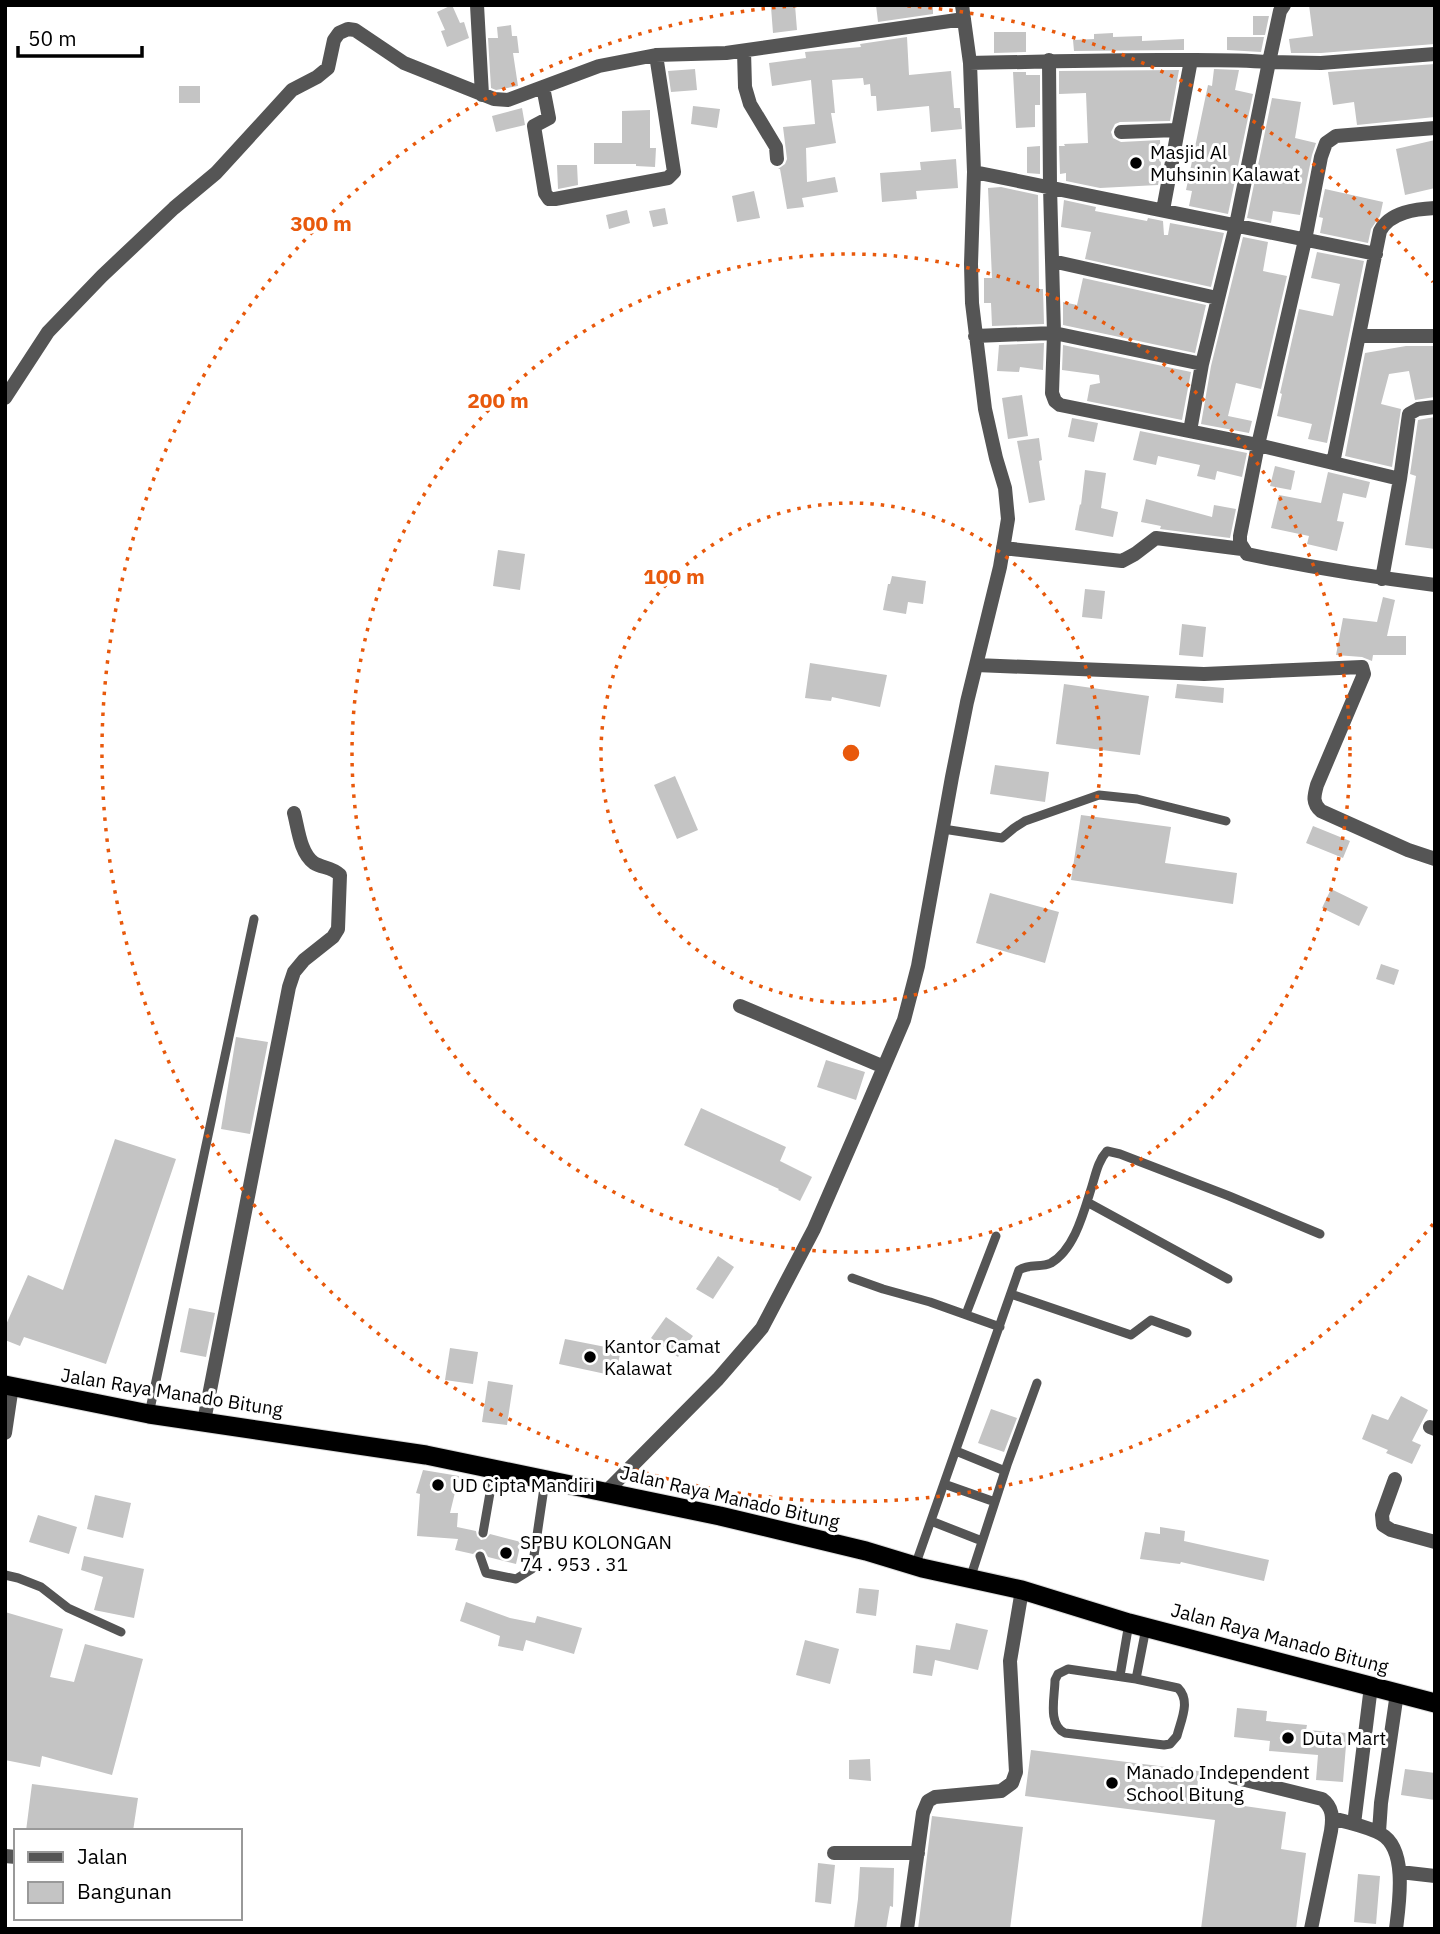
<svg xmlns="http://www.w3.org/2000/svg" width="1440" height="1934" viewBox="0 0 1440 1934" font-family="'IBM Plex Sans',sans-serif">
<style>
.building{fill:#c4c4c4}
.lines{fill:none;stroke-linecap:round;stroke-linejoin:round}
.trunk-casing{stroke:#dbdbdb;stroke-width:21}
.service{stroke:#555;stroke-width:9}
.minor{stroke:#555;stroke-width:14}
.trunk{stroke:#000;stroke-width:19}
.ring{fill:none;stroke:#e8590c;stroke-width:3.5;stroke-dasharray:3.5 7}
.poi-dot{fill:#000;stroke:#fff;stroke-width:2.5}
.labels{text-anchor:middle;stroke-width:6;stroke-linejoin:round;paint-order:stroke}
.poi-label{font-size:19px;fill:#000;stroke:#fff;text-anchor:start}
.street-label{font-size:19px;fill:#000;stroke:#fff}
.centre{fill:#e8590c;stroke:#fff;stroke-width:3.5}
.ring-label{font-size:21px;text-anchor:middle;font-weight:bold;fill:#e8590c;stroke:#fff;stroke-width:6;stroke-linejoin:round;paint-order:stroke}
</style>
<rect width="100%" height="100%" fill="#fff"/>
<path class="building" d="M452 5 460 23 464 22 469 38 447 47 441 31 445 30 437 12Z
M795 5 797 30 773 33 771 7Z
M876 5H933V14L878 22Z
M1309 5H1435V44L1321 53H1291L1289 39 1313 36Z
M1253 16H1269L1265 35H1253Z
M511 25 512 36H517L519 53H513L518 86 496 90 491 88 488 38H498L497 27Z
M994 32H1026V52L994 53Z
M1113 33V37L1142 36V41L1184 39V50L1074 51 1073 40 1094 39V34Z
M907 37 909 75 951 71 954 108H960L962 129 931 132 929 106 877 111 876 96H871L870 84 864 85 863 78 832 80 835 113H831L836 143 806 148 807 182 835 177 838 192 802 198 804 207 787 209 780 169H778L785 164 787 159 783 127 815 124 811 80 772 86 769 63 806 58 805 52 861 47 860 44Z
M1227 37H1264L1261 52 1227 50Z
M1435 64V117L1357 125 1354 102 1333 105 1328 72Z
M695 69 697 90 671 92 668 71Z
M1214 69 1239 70 1235 90 1253 94 1228 214 1189 206 1192 191 1186 190 1208 85 1212 86Z
M1179 70 1170 121 1120 122 1115 124 1111 132 1113 138 1121 142 1160 140 1161 167 1158 185 1100 188 1066 181V173L1060 174 1059 146H1065L1064 144 1088 143 1086 93 1059 94V71Z
M1013 72H1026V75H1040V105H1035V127L1016 128Z
M179 86H200V103H179Z
M1272 98 1301 102 1295 138 1316 143 1312 155 1300 215 1273 211 1271 223 1247 218Z
M693 106 720 109 717 128 691 124Z
M522 108 525 125 496 132 492 116Z
M650 110V148H656L655 167 636 166V164H594V143H622V111Z
M1435 140V188L1405 195 1396 149Z
M1040 146V174L1027 173V147Z
M956 159 958 188 916 191 917 199 882 202 880 173 921 170 920 162Z
M557 165H577L578 185 558 189Z
M1001 187 1038 195 1039 289H1043L1044 324 992 326 991 303H984V278H992L988 188Z
M1325 189 1383 202 1380 216 1371 229 1368 243 1320 233 1323 218 1319 217Z
M754 191 760 218 737 222 732 196Z
M1064 200 1096 207 1095 211 1147 221 1148 218 1163 221 1164 235H1168L1170 223 1224 233 1211 287 1085 259 1091 232 1061 227Z
M665 208 668 224 653 227 649 211Z
M627 210 630 223 609 229 606 215Z
M1243 237 1268 242 1263 271 1287 276 1261 389 1236 383 1228 416 1252 421 1249 433 1201 424 1211 366Z
M1317 252 1364 261 1327 443 1308 439 1312 424 1277 416 1282 394 1280 393 1299 309 1333 316 1340 284 1311 278Z
M1083 278 1206 305 1195 353 1063 325V302L1077 305Z
M1044 343 1043 370 1020 367 1019 372 997 371 999 345Z
M1063 345 1191 372 1182 420 1087 401 1090 385 1100 383 1099 375 1062 370Z
M1406 346H1435V397L1415 400 1409 371 1389 374 1381 404 1401 409 1392 467 1345 456 1365 353Z
M1022 395 1028 436 1008 439 1002 398Z
M1435 417V549L1405 545 1416 476 1410 474 1418 420Z
M1072 418 1098 423 1094 442 1068 437Z
M1140 431 1247 453 1242 477 1217 471 1215 480 1197 476 1200 465 1158 456 1156 465 1133 460Z
M1039 438 1042 460 1039 461 1045 500 1029 503 1017 441Z
M1275 466 1295 471 1291 490 1270 486Z
M1085 470 1106 473 1101 508 1118 512 1113 537 1075 530 1080 504 1081 505Z
M1328 472 1370 482 1366 498 1343 493 1337 521 1344 522 1337 551 1307 544 1309 536 1271 528 1279 495 1321 503Z
M1146 499 1212 517 1214 505 1236 509 1230 538 1160 529 1161 526 1141 522Z
M498 550 525 554 520 590 493 586Z
M892 576 926 581 923 604 908 602 906 614 883 610 888 584H890Z
M1085 589 1105 591 1102 619 1082 617Z
M1383 597 1395 600 1387 636H1406V655H1373L1372 661 1362 657 1336 655 1343 618 1377 622Z
M1182 624 1206 627 1203 657 1179 655Z
M810 663 887 675 880 707 832 697 831 701 805 698Z
M1064 684 1149 696 1140 755 1056 744Z
M1177 684 1224 688 1223 703 1175 698Z
M995 765 1049 772 1045 802 990 794Z
M675 776 698 830 677 839 654 785Z
M1081 815 1171 827 1165 863 1237 873 1233 904 1071 880Z
M1313 826 1350 841 1343 858 1306 843Z
M1331 889 1368 907 1359 926 1322 908Z
M990 893 1059 912 1045 963 976 943Z
M1381 964 1399 970 1394 985 1376 979Z
M236 1037 268 1042 250 1134 221 1129Z
M826 1060 865 1072 856 1100 817 1087Z
M701 1108 786 1147 780 1161 812 1177 800 1201 778 1190 779 1189 684 1145Z
M115 1139 176 1159 106 1364 24 1337 20 1346 5 1340V1327L28 1275 63 1290Z
M718 1256 734 1267 713 1299 696 1289Z
M189 1308 215 1313 206 1357 180 1352Z
M666 1317 693 1336 678 1357 651 1338Z
M565 1339 621 1350 615 1376 559 1364Z
M450 1348 478 1352 473 1384 445 1380Z
M488 1381 513 1385 507 1425 482 1422Z
M1401 1396 1428 1410 1412 1441 1421 1445 1412 1464 1386 1453 1388 1450 1362 1439 1372 1414 1388 1420Z
M991 1409 1017 1418 1004 1452 978 1443Z
M423 1470 459 1476 450 1513H458L457 1527 476 1531 477 1536 481 1540 486 1539 490 1534 521 1542 516 1564 488 1557 485 1551 482 1549 477 1550 473 1554 455 1550 458 1539 417 1536 420 1494 416 1493Z
M95 1495 131 1503 123 1538 87 1529Z
M38 1515 77 1527 69 1554 29 1542Z
M1160 1527 1185 1531 1184 1541 1269 1560 1264 1581 1181 1562 1180 1564 1140 1559 1145 1532 1160 1534Z
M84 1556 144 1569 134 1618 94 1610 103 1577 81 1570Z
M859 1588 879 1590 876 1616 856 1613Z
M466 1602 510 1618 535 1623 537 1616 582 1628 574 1654 526 1640 523 1651 498 1646 500 1636 460 1621Z
M5 1612 63 1629 50 1677 74 1682 85 1644 143 1659 112 1775 42 1756 40 1767 5 1760Z
M956 1623 988 1630 978 1670 935 1660 932 1676 913 1673 916 1645 950 1650Z
M805 1640 839 1649 830 1684 796 1675Z
M1237 1708 1267 1711 1266 1721 1307 1725 1306 1730 1347 1733 1343 1782 1316 1780 1318 1755 1269 1751 1270 1741 1234 1737Z
M1031 1750 1199 1771 1196 1799 1286 1812 1281 1849 1306 1853 1296 1929H1201L1215 1820 1025 1796Z
M870 1759 871 1781 849 1779V1760Z
M1405 1769 1435 1773V1800L1401 1795Z
M32 1784 138 1798 133 1831H26Z
M932 1816 1023 1827 1010 1929H918Z
M818 1863 835 1865 831 1904 815 1902Z
M860 1867 894 1868 893 1907 890 1906 886 1929H854L858 1899Z
M1358 1874 1380 1876 1376 1924 1354 1922Z"/>
<g class="lines">
<defs>
<path id="trunk" d="M5 1385 149 1414 426 1455 720 1516 866 1551 922 1568 1022 1590 1129 1623 1435 1703"/>
</defs>
<use href="#trunk" class="trunk-casing"/>
<path class="service" d="M943 829 1002 838 1014 828 1025 821 1099 795 1137 799 1226 821
M1087 1202 1228 1279
M852 1278 883 1289 930 1302 1000 1327
M1011 1294 1131 1335 1151 1320 1187 1333
M966 1314 996 1236
M149 1414 254 919
M956 1451 1005 1471
M944 1484 995 1502
M931 1521 982 1541
M483 1533 494 1470
M480 1556 486 1573 516 1579 532 1569 545 1481
M915 1566 1019 1270C1030 1263 1041 1268 1051 1263 1075 1249 1084 1211 1092 1186 1096 1173 1098 1161 1107 1151L1120 1154 1229 1196 1320 1234
M5 1575 18 1578 41 1587 68 1608 121 1632
M970 1579 1007 1465 1037 1383
M1068 1669 1136 1679 1178 1688C1191 1701 1181 1720 1177 1736L1170 1744 1164 1745 1065 1733C1047 1725 1055 1696 1055 1680L1058 1674Z
M1120 1676 1129 1623
M1136 1679 1146 1628"/>
<path class="minor" d="M477 5 482 95
M744 51 745 87 750 104 776 147 777 159
M970 63C1034 62 1097 60 1160 60 1197 60 1233 59 1269 62L1280 11 1284 5
M543 87 549 118 534 126 545 193 549 199H555L668 178 674 172 656 55
M1435 128 1336 136 1326 143 1321 157 1305 240 1258 445 1240 536V543L1247 554C1309 567 1371 577 1435 585
M1121 132 1178 130
M974 172 1376 254
M1163 210 1191 60
M1052 261 1217 298
M975 336 1054 333 1050 187 1049 60
M1360 336H1435
M5 398 48 332 102 276 174 208 216 173 292 90 317 77 328 68 334 40 339 33 348 29 355 30 404 63 494 99 508 100 599 66 656 55 726 53 964 19
M1190 431 1202 364
M1333 463 1380 231C1390 212 1416 209 1435 208
M1400 479 1409 414 1418 409 1435 407
M1003 548 1122 561 1135 554 1156 538 1242 549
M1382 579 1400 479 1258 445 1060 405 1055 401 1052 393 1054 333 1202 364 1236 225 1269 62 1321 63 1435 54
M976 665 1204 674 1362 667 1364 674 1317 785C1314 796 1312 803 1321 811L1408 850 1435 859
M740 1006 884 1067
M204 1421 289 987 294 972 304 960 333 937 338 929 340 875C332 867 322 868 314 863 300 853 298 828 294 813
M1430 1427 1435 1429
M5 1433 12 1386
M1395 1479 1382 1515 1383 1525 1391 1530 1435 1542
M605 1493 718 1379 762 1328 814 1229 854 1137 904 1020 918 966 952 777 967 702 1000 567 1008 519 1005 488 996 458 985 409 972 303 971 264 974 172 970 63 962 5
M1233 1777 1322 1799C1333 1807 1333 1818 1331 1831L1311 1929
M1333 1818C1348 1823 1367 1826 1381 1834 1408 1849 1399 1904 1396 1929
M1354 1824 1371 1686
M1379 1832 1381 1803 1397 1693
M834 1853H918
M5 1856 16 1857
M1400 1872 1435 1876
M907 1929 923 1813 928 1801 935 1797 1001 1791 1012 1783 1016 1772 1010 1661 1022 1590"/>
<use href="#trunk" class="trunk"/>
</g>
<g class="ring">
<circle cx="851" cy="753" r="250"/>
<circle cx="851" cy="753" r="499"/>
<path d="M1433 1224A749 749 0 1 1 805 5M897 5A749 749 0 0 1 1433 282"/>
</g>
<g class="poi-dot">
<circle cx="1136" cy="163" r="7"/>
<circle cx="590" cy="1357" r="7"/>
<circle cx="438" cy="1485" r="7"/>
<circle cx="506" cy="1553" r="7"/>
<circle cx="1288" cy="1738" r="7"/>
<circle cx="1112" cy="1783" r="7"/>
</g>
<g class="labels">
<g class="poi-label">
<text x="1150" y="159">Masjid Al<tspan x="1150" dy="22">Muhsinin Kalawat</tspan></text>
<text x="604" y="1353">Kantor Camat<tspan x="604" dy="22">Kalawat</tspan></text>
<text x="452" y="1492">UD Cipta Mandiri</text>
<text x="520" y="1549">SPBU KOLONGAN<tspan x="520" dy="22">74 . 953 . 31</tspan></text>
<text x="1302" y="1745">Duta Mart</text>
<text x="1126" y="1779">Manado Independent<tspan x="1126" dy="22">School Bitung</tspan></text>
</g>
<g class="street-label">
<text transform="translate(172 1392) rotate(9)" y="7">Jalan Raya Manado Bitung</text>
<text transform="translate(730 1497) rotate(13)" y="7">Jalan Raya Manado Bitung</text>
<text transform="translate(1280 1638) rotate(15)" y="7">Jalan Raya Manado Bitung</text>
</g>
</g>
<circle cx="851" cy="753" r="10" class="centre"/>
<g class="ring-label">
<text x="321" y="231">300 m</text>
<text x="498" y="408">200 m</text>
<text x="674" y="584">100 m</text>
</g>
<rect width="1440" height="1934" fill="none" stroke="#000000" stroke-width="14"/>
<rect x="14" y="1829" width="228" height="91" fill="#ffffff" stroke="#999999" stroke-width="2"/>
<rect x="28" y="1852" width="35" height="10" fill="#555555" stroke="#999999" stroke-width="2"/>
<text x="77" y="1864" font-size="21" fill="#000000">Jalan</text>
<rect x="28" y="1882" width="35" height="21" fill="#c4c4c4" stroke="#999999" stroke-width="2"/>
<text x="77" y="1899" font-size="21" fill="#000000">Bangunan</text>
<path d="M18 46v10h124v-10" fill="none" stroke="#000000" stroke-width="3.5"/>
<text x="28" y="46" font-size="21" fill="#000000" stroke="#ffffff" stroke-width="5" paint-order="stroke">50 m</text>
</svg>
